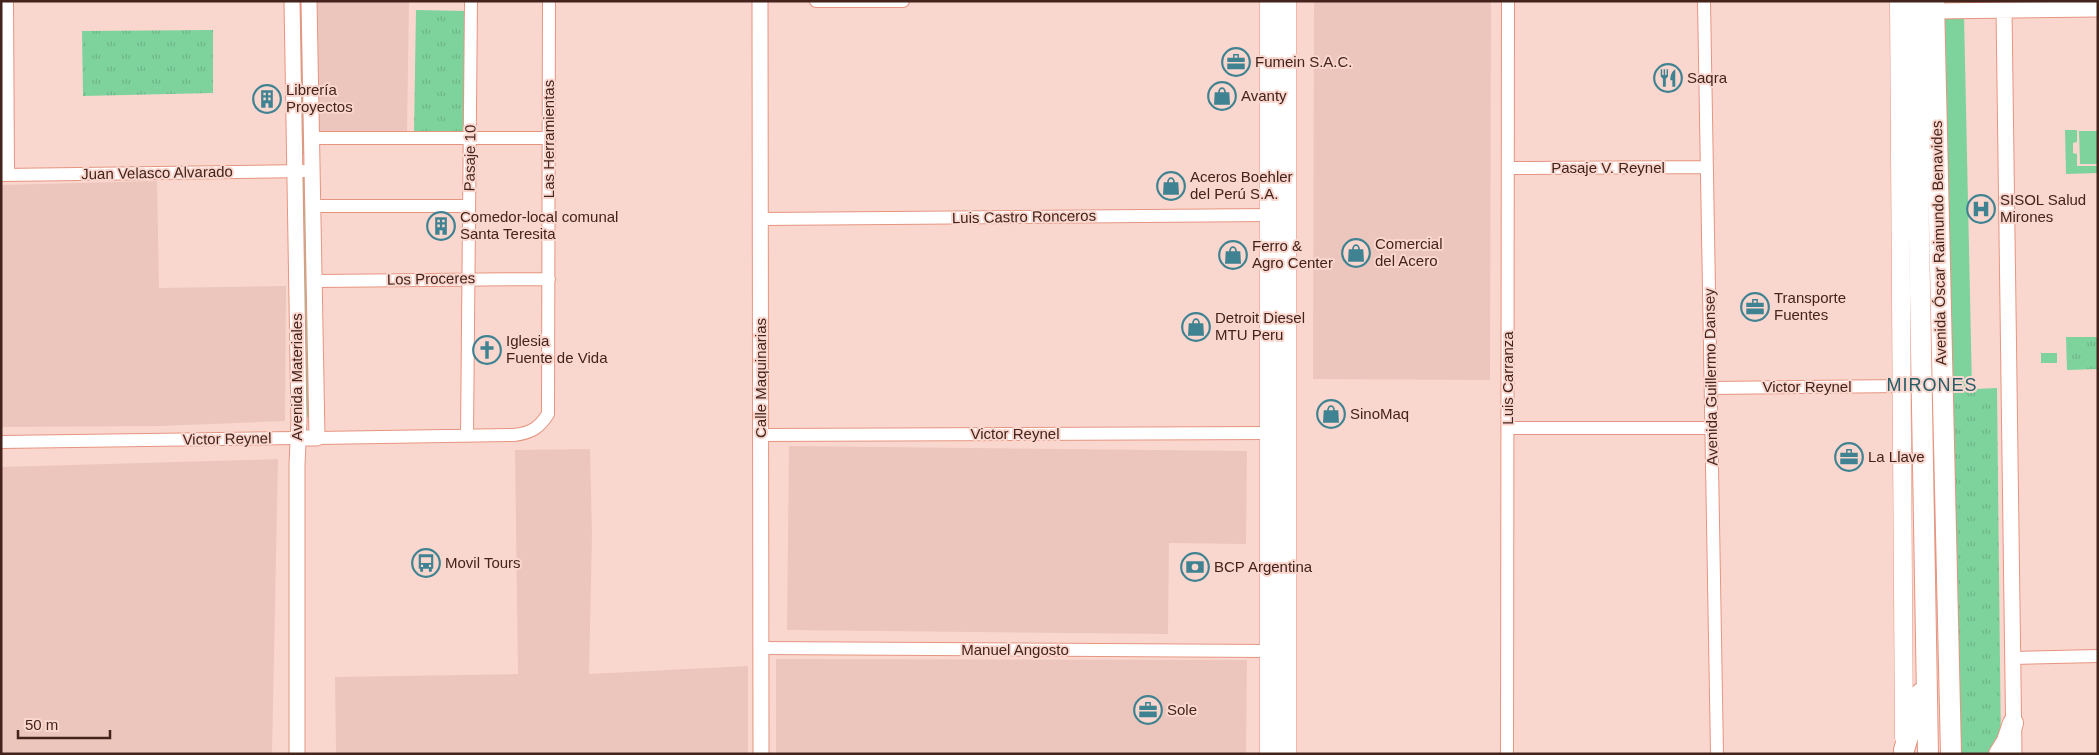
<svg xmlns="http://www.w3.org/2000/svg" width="2099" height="755" viewBox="0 0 2099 755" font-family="Helvetica,sans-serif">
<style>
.built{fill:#ecc6bc}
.green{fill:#7ed39d}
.park{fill:url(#park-tufts)}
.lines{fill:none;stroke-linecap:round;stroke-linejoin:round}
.minor-casing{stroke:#e69580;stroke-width:14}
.tertiary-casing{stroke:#e69580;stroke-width:17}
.secondary-casing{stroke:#e69580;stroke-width:19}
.primary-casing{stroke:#e69580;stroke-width:22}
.minor{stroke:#fff;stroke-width:12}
.tertiary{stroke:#fff;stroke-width:15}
.secondary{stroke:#fff;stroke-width:18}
.primary{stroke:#fff;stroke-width:20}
.labels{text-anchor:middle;stroke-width:4;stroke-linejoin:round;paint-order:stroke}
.poi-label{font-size:15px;fill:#43231b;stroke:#fad7ce;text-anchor:start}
.street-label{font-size:15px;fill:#43231b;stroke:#fad7ce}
.quarter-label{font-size:18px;letter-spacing:1px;fill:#265c68;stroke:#fad7ce}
</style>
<defs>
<pattern id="park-tufts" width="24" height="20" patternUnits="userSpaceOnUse" patternTransform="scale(1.25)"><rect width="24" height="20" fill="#7ed39d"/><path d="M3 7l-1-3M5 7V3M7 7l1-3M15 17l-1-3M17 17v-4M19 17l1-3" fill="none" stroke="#6eb587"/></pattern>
</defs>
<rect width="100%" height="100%" fill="#fad7ce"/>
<path class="built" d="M313 1H409L407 134H315Z
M1314 1H1491L1490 380 1313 379Z
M157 181 159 288 286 286 285 421 160 426 1 427V185Z
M789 446 1247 451 1246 544 1169 543 1168 634 787 630Z
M590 449 592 534 589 674 748 666V754H336L335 677 518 674 515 450Z
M278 459 272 754H1V467Z
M776 659 1247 660 1246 754H776Z"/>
<path class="green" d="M290 1H302L306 154 294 155Z
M1964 14 1972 389 1953 390 1943 18Z
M2065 130H2077V142L2073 143V153L2077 154V166H2098V173L2066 174Z
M2079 131H2098V164H2080Z
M305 175 310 417H299L295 176Z
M2041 353H2057V363H2041Z"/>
<path class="park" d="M416 10 467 11 465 134 414 133Z
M213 30V93L83 96 82 31Z
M2066 337H2098V369L2067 370Z
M1997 388 2001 754H1959L1953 390Z"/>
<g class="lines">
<defs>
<path id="minor" d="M7 1 8 175
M816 1H903
M1704 1 1717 754
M311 138H549
M1508 168 1707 167
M1 175 305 171
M313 206H469
M761 219 1287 215
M314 281 549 279
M1711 388 1903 386
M1508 428H1712
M760 435 1269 433
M467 436 471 1
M317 438 514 435C531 433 539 428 548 414L549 1
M1 442 298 438
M761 648 1269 651
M2012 658 2098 656
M1507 754 1508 1"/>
<path id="tertiary" d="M292 1 299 421 297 465V754
M760 1 761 754
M2004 10 2014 754
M1934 11 2098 9
M298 438H317L309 1"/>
<path id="secondary" d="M1269 1V754
M1287 1V754
M1899 1 1904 738"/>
<path id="primary" d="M1915 1 1928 754
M1934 1 1951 754
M1904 750 1921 693
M1999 754 2007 741 2013 723"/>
</defs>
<use href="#minor" class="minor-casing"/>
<use href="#tertiary" class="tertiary-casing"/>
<use href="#secondary" class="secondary-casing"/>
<use href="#primary" class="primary-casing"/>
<use href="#minor" class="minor"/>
<use href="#tertiary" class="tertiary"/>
<use href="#secondary" class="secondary"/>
<use href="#primary" class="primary"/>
</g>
<defs>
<symbol id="office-ring" viewBox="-11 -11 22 22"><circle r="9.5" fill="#fad7ce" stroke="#3f8392" stroke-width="1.5"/><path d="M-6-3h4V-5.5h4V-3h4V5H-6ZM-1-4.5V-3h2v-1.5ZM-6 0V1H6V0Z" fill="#3f8392"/></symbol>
<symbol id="restaurant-ring" viewBox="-11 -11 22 22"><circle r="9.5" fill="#fad7ce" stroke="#3f8392" stroke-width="1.5"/><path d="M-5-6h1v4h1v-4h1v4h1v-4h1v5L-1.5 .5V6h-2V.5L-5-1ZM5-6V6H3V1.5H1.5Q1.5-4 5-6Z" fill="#3f8392"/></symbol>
<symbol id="shop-ring" viewBox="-11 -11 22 22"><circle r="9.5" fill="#fad7ce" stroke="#3f8392" stroke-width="1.5"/><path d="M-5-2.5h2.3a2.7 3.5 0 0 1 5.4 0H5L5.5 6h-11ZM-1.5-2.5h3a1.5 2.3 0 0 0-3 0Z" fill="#3f8392"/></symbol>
<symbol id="building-ring" viewBox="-11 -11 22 22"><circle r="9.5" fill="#fad7ce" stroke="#3f8392" stroke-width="1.5"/><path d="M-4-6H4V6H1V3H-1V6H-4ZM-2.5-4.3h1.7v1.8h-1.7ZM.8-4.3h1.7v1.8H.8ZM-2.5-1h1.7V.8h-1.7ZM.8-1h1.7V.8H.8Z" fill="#3f8392"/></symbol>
<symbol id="hospital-ring" viewBox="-11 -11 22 22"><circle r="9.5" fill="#fad7ce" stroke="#3f8392" stroke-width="1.5"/><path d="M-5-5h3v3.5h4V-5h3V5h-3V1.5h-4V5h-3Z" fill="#3f8392"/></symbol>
<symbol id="church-ring" viewBox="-11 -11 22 22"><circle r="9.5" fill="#fad7ce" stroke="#3f8392" stroke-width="1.5"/><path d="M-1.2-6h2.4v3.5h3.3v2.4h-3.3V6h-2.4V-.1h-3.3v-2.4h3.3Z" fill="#3f8392"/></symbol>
<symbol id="bus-ring" viewBox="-11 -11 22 22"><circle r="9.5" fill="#fad7ce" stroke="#3f8392" stroke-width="1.5"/><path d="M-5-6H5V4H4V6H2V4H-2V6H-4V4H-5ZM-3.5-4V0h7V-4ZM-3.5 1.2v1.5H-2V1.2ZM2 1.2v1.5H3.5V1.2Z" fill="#3f8392"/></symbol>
<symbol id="bank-ring" viewBox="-11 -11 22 22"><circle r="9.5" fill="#fad7ce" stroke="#3f8392" stroke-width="1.5"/><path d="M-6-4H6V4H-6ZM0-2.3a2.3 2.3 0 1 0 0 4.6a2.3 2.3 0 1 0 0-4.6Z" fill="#3f8392"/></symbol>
</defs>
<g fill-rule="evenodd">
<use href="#office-ring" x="1220" y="46" width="32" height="32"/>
<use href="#restaurant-ring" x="1652" y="62" width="32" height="32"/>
<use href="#shop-ring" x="1206" y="80" width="32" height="32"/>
<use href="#building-ring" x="251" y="83" width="32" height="32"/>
<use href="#shop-ring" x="1155" y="170" width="32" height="32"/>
<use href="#hospital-ring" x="1965" y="193" width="32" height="32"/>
<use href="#building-ring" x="425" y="210" width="32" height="32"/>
<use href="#shop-ring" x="1340" y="237" width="32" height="32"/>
<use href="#shop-ring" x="1217" y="239" width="32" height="32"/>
<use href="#office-ring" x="1739" y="291" width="32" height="32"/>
<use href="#shop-ring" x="1180" y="311" width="32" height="32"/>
<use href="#church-ring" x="471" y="334" width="32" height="32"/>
<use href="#shop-ring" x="1315" y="398" width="32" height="32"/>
<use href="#office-ring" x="1833" y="441" width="32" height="32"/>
<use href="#bus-ring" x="410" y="547" width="32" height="32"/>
<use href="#bank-ring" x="1179" y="551" width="32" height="32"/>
<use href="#office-ring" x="1132" y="694" width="32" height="32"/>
</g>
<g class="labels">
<g class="poi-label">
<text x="1255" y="67">Fumein S.A.C.</text>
<text x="1687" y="83">Saqra</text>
<text x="286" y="95">Librería<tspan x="286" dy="17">Proyectos</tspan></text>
<text x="1241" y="101">Avanty</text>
<text x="1190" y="182">Aceros Boehler<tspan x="1190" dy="17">del Perú S.A.</tspan></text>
<text x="2000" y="205">SISOL Salud<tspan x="2000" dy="17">Mirones</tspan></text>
<text x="460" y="222">Comedor-local comunal<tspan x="460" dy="17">Santa Teresita</tspan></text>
<text x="1375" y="249">Comercial<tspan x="1375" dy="17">del Acero</tspan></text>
<text x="1252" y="251">Ferro &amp;<tspan x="1252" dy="17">Agro Center</tspan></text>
<text x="1774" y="303">Transporte<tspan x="1774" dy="17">Fuentes</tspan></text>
<text x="1215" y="323">Detroit Diesel<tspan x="1215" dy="17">MTU Peru</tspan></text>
<text x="506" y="346">Iglesia<tspan x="506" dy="17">Fuente de Vida</tspan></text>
<text x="1350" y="419">SinoMaq</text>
<text x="1868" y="462">La Llave</text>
<text x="445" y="568">Movil Tours</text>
<text x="1214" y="572">BCP Argentina</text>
<text x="1167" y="715">Sole</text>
</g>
<g class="street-label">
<text transform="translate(549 139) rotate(-90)" y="5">Las Herramientas</text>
<text transform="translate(470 158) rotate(-89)" y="5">Pasaje 10</text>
<text x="1608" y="173">Pasaje V. Reynel</text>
<text transform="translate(157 173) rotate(-1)" y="5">Juan Velasco Alvarado</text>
<text transform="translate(1024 217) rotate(-1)" y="5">Luis Castro Ronceros</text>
<text transform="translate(1939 243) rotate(-91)" y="5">Avenida Óscar Raimundo Benavides</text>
<text transform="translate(431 279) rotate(-1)" y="5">Los Proceres</text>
<text transform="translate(297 377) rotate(-90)" y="5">Avenida Materiales</text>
<text transform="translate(1711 377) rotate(-91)" y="5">Avenida Guillermo Dansey</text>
<text transform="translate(761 378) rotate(-90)" y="5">Calle Maquinarias</text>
<text transform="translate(1508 378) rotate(-90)" y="5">Luis Carranza</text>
<text x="1807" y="392">Victor Reynel</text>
<text x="1015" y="439">Victor Reynel</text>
<text transform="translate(227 439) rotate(-1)" y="5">Victor Reynel</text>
<text x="1015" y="655">Manuel Angosto</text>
</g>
<g class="quarter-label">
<text x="1932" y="391">MIRONES</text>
</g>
</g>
<rect width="2099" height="755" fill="none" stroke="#43231b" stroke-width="5"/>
<path d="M18 730v8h92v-8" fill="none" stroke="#43231b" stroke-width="2.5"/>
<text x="25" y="730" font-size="15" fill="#43231b" stroke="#fad7ce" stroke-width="4" paint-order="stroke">50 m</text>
</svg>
